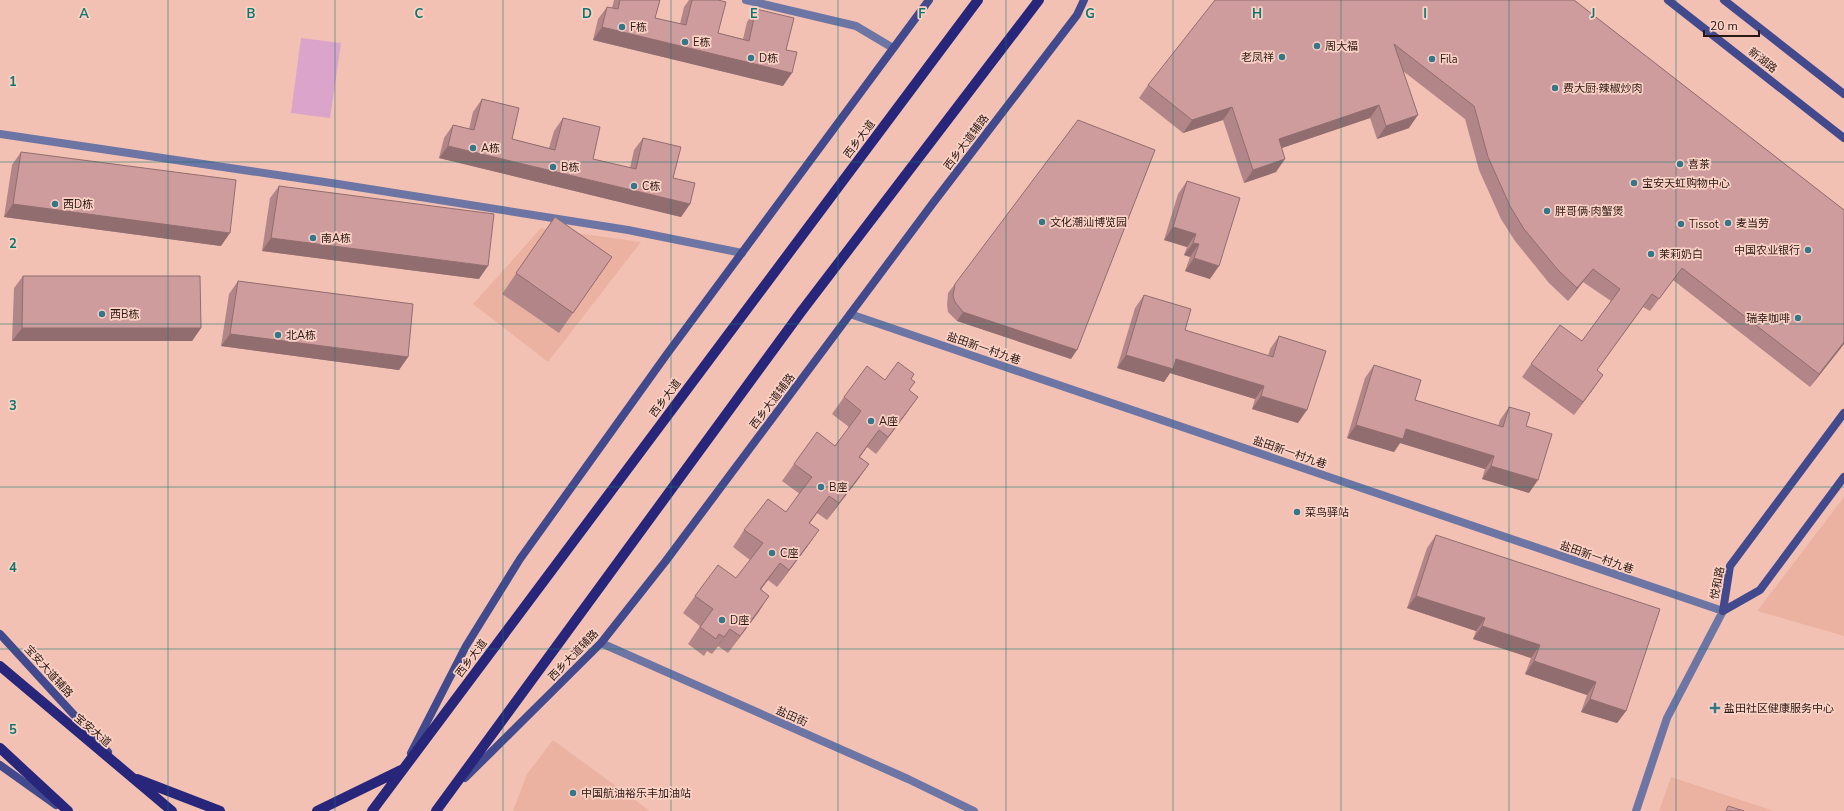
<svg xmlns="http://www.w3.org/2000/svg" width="1844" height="811" viewBox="0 0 1844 811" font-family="'Nunito Sans','Noto Sans SC',sans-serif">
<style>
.built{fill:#ebb2a2}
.green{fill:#daa4cb}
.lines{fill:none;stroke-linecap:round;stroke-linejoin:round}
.street{stroke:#6d75a5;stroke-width:8}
.secondary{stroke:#42498d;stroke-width:8}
.primary{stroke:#27267b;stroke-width:10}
.wall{fill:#b28688}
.shaded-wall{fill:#916d6f}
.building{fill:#cf9c9e;stroke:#916d6f}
.grid{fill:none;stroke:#0f766e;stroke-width:1;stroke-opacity:0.55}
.poi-dot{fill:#347788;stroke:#f9d1c5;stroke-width:1.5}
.labels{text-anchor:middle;stroke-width:3.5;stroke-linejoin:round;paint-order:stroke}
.poi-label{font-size:11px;fill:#2a1813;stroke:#f9d1c5;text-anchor:start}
.street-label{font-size:11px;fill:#2a1813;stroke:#f9d1c5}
.grid-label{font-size:13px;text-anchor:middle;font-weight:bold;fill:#0f766e;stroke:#f9d1c5;stroke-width:3.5;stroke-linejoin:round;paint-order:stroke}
</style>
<rect width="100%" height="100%" fill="#f3c1b3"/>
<path class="built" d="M541 228 641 242 548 362 473 304Z
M1844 497V636L1757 611Z
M553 740 650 811H513L527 774Z
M1671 777 1774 811H1659Z"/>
<path class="green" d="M301 38 341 43 330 118 291 113Z"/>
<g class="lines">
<path class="street" d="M746 0 856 26 893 48
M0 134 338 184 628 230 742 253
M850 314 1723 611 1667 718 1636 811
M601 643 908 779 974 811"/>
<path class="secondary" d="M1668 0 1844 138
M1724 0 1844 94
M1723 611 1730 566 1844 413
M1723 611 1760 590 1844 477
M0 634 108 752
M411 753 466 646 520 559 667 354 929 0
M0 765 56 805
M465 778 601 643 665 562 933 203 1077 15 1084 0"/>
<path class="primary" d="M0 666 172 811
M0 748 68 811
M137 779 220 811
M317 811 401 770
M372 811 978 0
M436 811 801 312 1039 0"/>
</g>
<path class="wall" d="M614 0H660L655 18 680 24 684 7 689 0H718V33L743 39 747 22 756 9 786 50 783 86 593 40 598 19 607 7 612 8Z
M1574 0 1844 210V344L1810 387 1673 280 1650 311 1643 307 1597 370 1603 375 1574 415 1522 377 1531 364 1582 341 1611 301 1583 282 1568 301 1549 283 1515 241 1501 219 1479 170 1465 119 1403 71 1409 128 1377 139 1370 118 1320 135 1282 148 1276 172 1244 183 1223 120 1183 133 1139 98 1148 85Z
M482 99 512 139 549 148 554 131 563 118 593 159 630 168 634 150 643 138 673 178 690 204 681 217 439 158 444 138 453 125 469 129 473 112Z
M21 152 221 246 4 217 12 165Z
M1187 181 1210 279 1185 271 1190 257 1184 255 1187 247 1164 240 1178 194Z
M279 186 479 279 262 251 270 198Z
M555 217 612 257 559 333 502 294Z
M23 276 201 328 192 341H12L14 288Z
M238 281 408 357 399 370 221 346 229 294Z
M955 284 1071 359 957 321 948 312 947 305 948 293Z
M1144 295 1185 330 1268 356 1270 349 1279 336 1298 423 1252 409 1255 399 1170 373 1164 382 1117 368 1135 308Z
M1374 365 1415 400 1498 426 1500 420 1509 407 1526 426 1529 493 1482 479 1485 469 1400 443 1394 452 1347 438 1365 378Z
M911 379 909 391 918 397 876 454 867 447 860 457 869 464 827 520 817 513 810 523 807 547 777 587 768 580 761 589 769 596 728 653 718 646 712 654 707 651 704 656 688 644 700 626 683 613 695 596 736 578 750 560 733 547 744 530 786 512 800 494 782 481 794 464 835 446 849 427 832 414 844 397 885 380Z
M1436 535 1626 711 1617 723 1581 712 1587 695 1525 674 1531 658 1473 639 1476 631 1407 608 1427 548Z"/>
<path class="shaded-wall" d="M602 27 792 73 783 86 593 40Z
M1379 105 1370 118 1270 152 1279 139Z
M1232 107 1223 120 1183 133 1192 120Z
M1418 115 1409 128 1377 139 1386 126Z
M448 146 690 204 681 217 439 158Z
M1285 159 1276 172 1244 183 1253 170Z
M13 204 230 233 221 246 4 217Z
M1173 227 1196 234 1187 247 1164 240Z
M271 238 488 266 479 279 262 251Z
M1193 243 1199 244 1190 257 1184 255Z
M1194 258 1219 266 1210 279 1185 271Z
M1593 269 1583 282 1568 301 1577 288Z
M963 312 1077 350 1071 359 957 321Z
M22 328H201L192 341H12Z
M230 334 408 357 399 370 221 346Z
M1844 342V344L1810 387 1819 374Z
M1126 355 1176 359 1264 386 1255 399 1170 373 1164 382 1117 368Z
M1603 375 1594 388 1574 415 1583 402Z
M1261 396 1307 410 1298 423 1252 409Z
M918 397 906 414 876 454 888 437Z
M1356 425 1406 429 1494 456 1485 469 1400 443 1394 452 1347 438Z
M879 430 867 447 847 474 859 457Z
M869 464 857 481 827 520 839 503Z
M1491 466 1538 480 1529 493 1482 479Z
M829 496 817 513 797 540 809 523Z
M819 530 807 547 777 587 789 570Z
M780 563 768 580 748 606 760 589Z
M769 596 758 613 728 653 740 636Z
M1416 596 1485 618 1476 631 1407 608Z
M1482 626 1540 645 1531 658 1473 639Z
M730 629 718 646 712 654 724 637Z
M1534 661 1596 682 1587 695 1525 674Z
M1590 699 1626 711 1617 723 1581 712Z"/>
<path class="building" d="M620 0H660L655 18 686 25 692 0H718L726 2 718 33 749 41 756 9 794 18 786 50 797 52 792 73 602 27 607 7 618 9Z
M1215 0H1574L1844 210V342L1819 374 1682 268 1659 299 1652 294 1597 370 1603 375 1583 402 1531 364 1560 325 1582 341 1620 289 1593 269 1577 288 1558 270 1524 229 1510 206 1488 157 1474 106 1394 44 1418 115 1386 126 1379 105 1279 139 1285 159 1253 170 1232 107 1192 120 1148 85Z
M482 99 519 108 512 139 555 150 563 118 600 127 593 159 636 169 643 138 681 147 673 178 695 183 690 204 448 146 453 125 474 130Z
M1078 120 1155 150 1077 350 963 312 955 302 953 296 955 284Z
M21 152 236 180 230 233 13 204Z
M1187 181 1240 198 1219 266 1194 258 1199 244 1193 243 1196 234 1173 227Z
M279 186 494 214 488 266 271 238Z
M555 217 612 257 573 313 516 273Z
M23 276H200L201 328H22Z
M238 281 413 304 408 357 230 334Z
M1144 295 1191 309 1185 330 1273 357 1279 336 1326 351 1307 410 1261 396 1264 386 1176 359 1173 369 1126 355Z
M898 362 914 374 911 379 915 382 909 390 918 397 888 437 879 430 859 457 869 464 839 503 829 496 809 523 819 530 789 570 780 563 760 589 769 596 740 636 730 629 724 637 719 634 716 639 700 627 713 609 695 596 718 565 736 578 763 543 744 530 768 499 786 512 799 494 812 477 794 464 817 432 835 446 861 411 844 397 867 366 885 380Z
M1374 365 1421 380 1415 400 1503 427 1509 407 1530 413 1526 426 1552 434 1538 480 1491 466 1494 456 1406 429 1403 439 1356 425Z
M1436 535 1660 609 1626 711 1590 699 1596 682 1534 661 1540 645 1482 626 1485 618 1416 596Z
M1728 806 1744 811H1726Z"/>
<path class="grid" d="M168 0V811M335 0V811M503 0V811M671 0V811M838 0V811M1006 0V811M1173 0V811M1341 0V811M1509 0V811M1676 0V811M0 162H1844M0 324H1844M0 487H1844M0 649H1844"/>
<g class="poi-dot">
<circle cx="622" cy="27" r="4"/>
<circle cx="685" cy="42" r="4"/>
<circle cx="1317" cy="46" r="4"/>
<circle cx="1282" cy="57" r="4"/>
<circle cx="751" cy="58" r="4"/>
<circle cx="1432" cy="59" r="4"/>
<circle cx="1555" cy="88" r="4"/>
<circle cx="473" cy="148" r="4"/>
<circle cx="1680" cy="164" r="4"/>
<circle cx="553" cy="167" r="4"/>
<circle cx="1634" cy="183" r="4"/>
<circle cx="634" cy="186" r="4"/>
<circle cx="55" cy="204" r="4"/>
<circle cx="1547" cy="211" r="4"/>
<circle cx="1042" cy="222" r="4"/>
<circle cx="1728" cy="223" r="4"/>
<circle cx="1681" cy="224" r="4"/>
<circle cx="313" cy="238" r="4"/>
<circle cx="1808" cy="250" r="4"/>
<circle cx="1651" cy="254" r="4"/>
<circle cx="102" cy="314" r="4"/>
<circle cx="1798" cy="318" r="4"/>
<circle cx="278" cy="335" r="4"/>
<circle cx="871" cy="421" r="4"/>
<circle cx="821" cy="487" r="4"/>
<circle cx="1297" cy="512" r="4"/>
<circle cx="772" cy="553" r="4"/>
<circle cx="722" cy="620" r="4"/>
<path d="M1713 702h4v4h4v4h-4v4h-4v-4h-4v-4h4z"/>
<circle cx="573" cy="793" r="4"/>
</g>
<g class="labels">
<g class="poi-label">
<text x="630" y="31">F栋</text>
<text x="693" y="46">E栋</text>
<text x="1325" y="50">周大福</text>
<text x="1274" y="61" text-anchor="end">老凤祥</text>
<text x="759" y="62">D栋</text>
<text x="1440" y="63">Fila</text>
<text x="1563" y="92">费大厨·辣椒炒肉</text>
<text x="481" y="152">A栋</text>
<text x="1688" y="168">喜茶</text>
<text x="561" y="171">B栋</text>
<text x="1642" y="187">宝安天虹购物中心</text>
<text x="642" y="190">C栋</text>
<text x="63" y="208">西D栋</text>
<text x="1555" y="215">胖哥俩·肉蟹煲</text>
<text x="1050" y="226">文化潮汕博览园</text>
<text x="1736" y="227">麦当劳</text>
<text x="1689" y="228">Tissot</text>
<text x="321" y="242">南A栋</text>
<text x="1800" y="254" text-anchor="end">中国农业银行</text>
<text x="1659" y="258">茉莉奶白</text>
<text x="110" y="318">西B栋</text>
<text x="1790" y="322" text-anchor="end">瑞幸咖啡</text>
<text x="286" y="339">北A栋</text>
<text x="879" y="425">A座</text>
<text x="829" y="491">B座</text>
<text x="1305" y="516">菜鸟驿站</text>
<text x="780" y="557">C座</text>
<text x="730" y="624">D座</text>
<text x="1724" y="712">盐田社区健康服务中心</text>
<text x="581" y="797">中国航油裕乐丰加油站</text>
</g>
<g class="street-label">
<text transform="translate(1763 60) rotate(38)" y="4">新湖路</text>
<text transform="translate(859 139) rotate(-53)" y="4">西乡大道</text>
<text transform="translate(966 142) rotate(-53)" y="4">西乡大道辅路</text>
<text transform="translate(984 348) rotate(19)" y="4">盐田新一村九巷</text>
<text transform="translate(665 398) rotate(-53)" y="4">西乡大道</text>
<text transform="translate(772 401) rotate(-53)" y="4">西乡大道辅路</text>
<text transform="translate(1290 452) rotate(19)" y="4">盐田新一村九巷</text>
<text transform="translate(1597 557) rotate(19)" y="4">盐田新一村九巷</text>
<text transform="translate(1717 583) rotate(-79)" y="4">悦和路</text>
<text transform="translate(573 655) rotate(-46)" y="4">西乡大道辅路</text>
<text transform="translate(471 658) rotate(-53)" y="4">西乡大道</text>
<text transform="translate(49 671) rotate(48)" y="4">宝安大道辅路</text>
<text transform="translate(792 716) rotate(24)" y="4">盐田街</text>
<text transform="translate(93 730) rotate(40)" y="4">宝安大道</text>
</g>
</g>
<g class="grid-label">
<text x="84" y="18">A</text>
<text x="251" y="18">B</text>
<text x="419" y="18">C</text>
<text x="587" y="18">D</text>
<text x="754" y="18">E</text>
<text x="922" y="18">F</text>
<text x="1090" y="18">G</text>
<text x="1257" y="18">H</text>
<text x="1425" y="18">I</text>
<text x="1593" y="18">J</text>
<text x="13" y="86">1</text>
<text x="13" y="248">2</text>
<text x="13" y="410">3</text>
<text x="13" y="572">4</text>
<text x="13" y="734">5</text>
</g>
<path d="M1704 30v6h55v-6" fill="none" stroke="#2a1813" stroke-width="2"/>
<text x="1710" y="30" font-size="12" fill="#2a1813" stroke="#f9d1c5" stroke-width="3" paint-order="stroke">20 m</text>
</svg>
